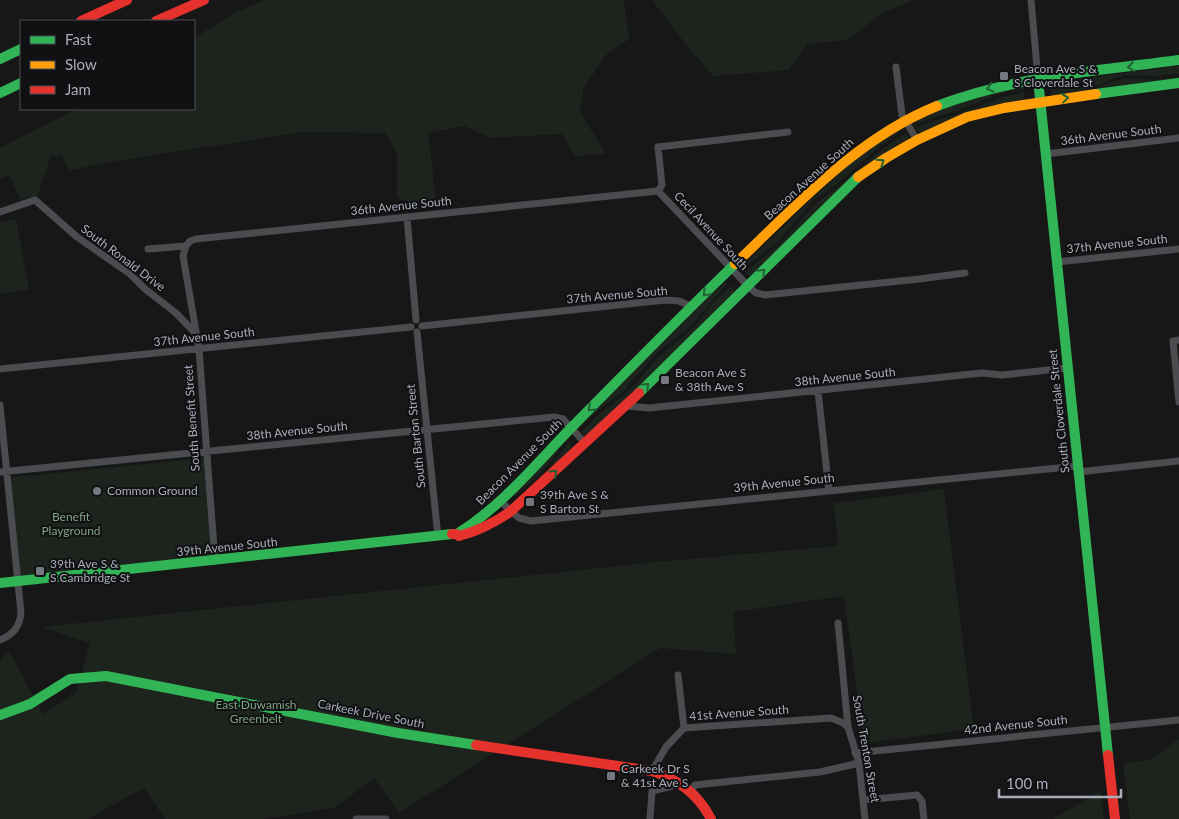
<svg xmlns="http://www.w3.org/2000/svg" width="1179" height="819" viewBox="0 0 1179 819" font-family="Lato,sans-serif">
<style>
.green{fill:#1d241e}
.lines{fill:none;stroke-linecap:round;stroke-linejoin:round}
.street{stroke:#4b4c50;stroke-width:7}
.fast{stroke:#30b455;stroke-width:10}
.slow{stroke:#ff9f0a;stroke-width:10}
.jam{stroke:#e5322d;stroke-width:10}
.oneway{stroke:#206234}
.poi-dot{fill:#757880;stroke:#111113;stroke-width:2}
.labels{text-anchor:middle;stroke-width:4;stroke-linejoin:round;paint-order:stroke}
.poi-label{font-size:12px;fill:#a8adb8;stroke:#111113;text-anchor:start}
.street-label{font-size:12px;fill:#a8adb8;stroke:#111113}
.park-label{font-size:12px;fill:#7fa381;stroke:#111113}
</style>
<rect width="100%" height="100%" fill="#171717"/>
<path class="green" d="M265 0H624L629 39 606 55 583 89 580 112 606 154 575 156 562 134 491 138 464 126 428 133 436 201 411 204 397 197V152L385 133 302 132 102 163 69 171 62 155 51 156 37 197 20 199 9 175 0 179V148L76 109H194V38L238 11Z
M652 0H914L884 12 847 40 807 44 789 70 713 76 688 47Z
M1179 66V73L1157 76 1126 75 1114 78 1097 86 1073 84 1050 85V83Z
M1179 77V80L1052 97 1050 89 1072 87 1096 89 1115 81 1129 78 1153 80Z
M1024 86V89C1000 91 978 103 956 111 941 116 929 118 914 125L916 120 961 102 985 94Z
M1024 92 1025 101 920 133 916 130V128C930 121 943 119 957 114 979 106 1001 96 1024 92Z
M897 130 899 133 879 147 842 180 813 201 778 242 741 270 744 264 852 161Z
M906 133 908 137 907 141 889 152 751 276 745 274V272L778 246 816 203 837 188 880 151Z
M16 219 29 289 0 294V223Z
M725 282 727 284 688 329 658 352 624 391 596 412 578 429 580 424Z
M731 285 735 293 589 434H582V431L598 415 620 398 637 383 654 361 694 327 710 306Z
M565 441 551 461 538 476 515 496 513 495Z
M569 442 573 450 519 500 517 499 547 471Z
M206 458 212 562 18 582 6 478Z
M944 489 974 729 864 743 844 596 733 612 736 654 660 648 399 813 374 778 334 808 263 819H165L144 788 87 819H0V661L9 651 43 714 76 693 90 643 42 627 666 561 838 546 834 503Z
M1179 739V819H1130L1123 764 1151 759Z
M1100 791 1104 819H1053Z"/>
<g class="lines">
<path class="street" d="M1031 0 1038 79
M896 67 902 115 917 140
M1046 154 1179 138
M658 191 748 286 756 293 765 295 919 279 965 273
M658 191 662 185 658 147 788 132
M0 212 35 200 77 237 130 274 145 289 176 313 196 334
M407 217 416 320
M186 246 183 256 199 349 215 561
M148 249 186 246 190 241 196 239 658 191
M1057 262 1179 249
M422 326 665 300 679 301 693 307
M417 332 438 537
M1179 340 1173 341 1179 402
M0 369 411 327
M818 391 829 491
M0 405 21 613C20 626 13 635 0 640
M626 406 649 408 982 373 1002 375 1067 368
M0 472 554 417 563 419 585 443
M1078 472 1179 461
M500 501 519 518 531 521 1077 466
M838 623 848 727 859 763 865 819
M678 675 684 728
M855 753 1179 720
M652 771 666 747 684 728 831 718 841 722 848 727
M691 791 695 785 820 772 859 763
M864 800 917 795 922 801 924 819
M356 819H386
M650 819 652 791 672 786 679 782"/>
<path class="fast" d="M0 59 21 49
M1038 79 1108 755
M0 93 21 83
M1096 94 1179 83
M937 106C1014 76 1098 71 1179 60
M639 393 858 177
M457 534C502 506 534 466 571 428 625 373 679 318 735 264
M0 583 452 534
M0 715 30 704 70 679 106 676 398 733 476 745"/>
<path class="slow" d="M858 177 886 158 917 140 967 117 1004 108 1096 94
M735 264C796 206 857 138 937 106"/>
<path class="jam" d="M81 21 127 0
M156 21 204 0
M452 534H456L459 536C478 531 494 523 510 512L639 393
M476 745 652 771C679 780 698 794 711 819
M1108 755 1115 819"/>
</g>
<defs><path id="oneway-chevron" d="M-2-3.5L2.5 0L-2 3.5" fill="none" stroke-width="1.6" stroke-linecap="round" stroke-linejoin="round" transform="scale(1.25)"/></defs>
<g class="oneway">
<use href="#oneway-chevron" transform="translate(1131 67) rotate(172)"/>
<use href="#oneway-chevron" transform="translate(990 88) rotate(165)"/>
<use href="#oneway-chevron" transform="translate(1065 98) rotate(-7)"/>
<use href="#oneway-chevron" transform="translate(881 162) rotate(-35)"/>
<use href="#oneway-chevron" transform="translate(762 272) rotate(-45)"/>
<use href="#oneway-chevron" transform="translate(706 293) rotate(134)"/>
<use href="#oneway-chevron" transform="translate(646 386) rotate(-45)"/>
<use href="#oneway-chevron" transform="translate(591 408) rotate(136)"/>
<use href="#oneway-chevron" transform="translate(554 473) rotate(-43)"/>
</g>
<g class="poi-dot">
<rect x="999" y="71" width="10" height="10" rx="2.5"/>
<rect x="660" y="375" width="10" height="10" rx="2.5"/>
<circle cx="97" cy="491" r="5"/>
<rect x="525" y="497" width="10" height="10" rx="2.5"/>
<rect x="35" y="566" width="10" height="10" rx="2.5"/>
<rect x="606" y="771" width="10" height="10" rx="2.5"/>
</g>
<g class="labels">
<g class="poi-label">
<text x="1014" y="73">Beacon Ave S &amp;<tspan x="1014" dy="14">S Cloverdale St</tspan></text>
<text x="675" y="377">Beacon Ave S<tspan x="675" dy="14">&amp; 38th Ave S</tspan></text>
<text x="107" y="495">Common Ground</text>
<text x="540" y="499">39th Ave S &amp;<tspan x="540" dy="14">S Barton St</tspan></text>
<text x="50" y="568">39th Ave S &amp;<tspan x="50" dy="14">S Cambridge St</tspan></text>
<text x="621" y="773">Carkeek Dr S<tspan x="621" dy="14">&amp; 41st Ave S</tspan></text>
</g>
<g class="street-label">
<text transform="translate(1111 135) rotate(-7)" y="4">36th Avenue South</text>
<text transform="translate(809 179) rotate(-42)" y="4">Beacon Avenue South</text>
<text transform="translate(401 206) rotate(-6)" y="4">36th Avenue South</text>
<text transform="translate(711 231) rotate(47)" y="4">Cecil Avenue South</text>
<text transform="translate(1117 244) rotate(-6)" y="4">37th Avenue South</text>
<text transform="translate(123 258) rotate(37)" y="4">South Ronald Drive</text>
<text transform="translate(617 295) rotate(-5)" y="4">37th Avenue South</text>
<text transform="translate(204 337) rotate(-6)" y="4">37th Avenue South</text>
<text transform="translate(845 377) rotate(-6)" y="4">38th Avenue South</text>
<text transform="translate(1059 411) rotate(-96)" y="4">South Cloverdale Street</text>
<text transform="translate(192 418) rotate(-94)" y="4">South Benefit Street</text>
<text transform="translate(297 431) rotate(-6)" y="4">38th Avenue South</text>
<text transform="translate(416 436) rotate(-96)" y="4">South Barton Street</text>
<text transform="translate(519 462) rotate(-45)" y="4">Beacon Avenue South</text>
<text transform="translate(784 483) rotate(-6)" y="4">39th Avenue South</text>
<text transform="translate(227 547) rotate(-6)" y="4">39th Avenue South</text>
<text transform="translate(739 713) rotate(-4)" y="4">41st Avenue South</text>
<text transform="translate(371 714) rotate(11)" y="4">Carkeek Drive South</text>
<text transform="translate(1016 725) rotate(-6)" y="4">42nd Avenue South</text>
<text transform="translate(866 749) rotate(80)" y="4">South Trenton Street</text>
</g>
<g class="park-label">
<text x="71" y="521">Benefit<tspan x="71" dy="14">Playground</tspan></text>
<text x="256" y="709">East Duwamish<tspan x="256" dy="14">Greenbelt</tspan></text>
</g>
</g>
<rect x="20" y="20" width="175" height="90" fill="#111113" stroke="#4d4f55"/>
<rect x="30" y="36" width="25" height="8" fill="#30b455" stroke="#4d4f55"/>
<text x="65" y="45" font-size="15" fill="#a8adb8">Fast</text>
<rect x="30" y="61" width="25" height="8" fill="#ff9f0a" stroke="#4d4f55"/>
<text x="65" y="70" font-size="15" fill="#a8adb8">Slow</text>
<rect x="30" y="86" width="25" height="8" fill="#e5322d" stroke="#4d4f55"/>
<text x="65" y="95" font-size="15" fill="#a8adb8">Jam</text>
<path d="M999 789v8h122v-8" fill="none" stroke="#a8adb8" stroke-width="2.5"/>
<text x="1006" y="789" font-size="15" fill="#a8adb8" stroke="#111113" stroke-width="4" paint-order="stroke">100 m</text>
</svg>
